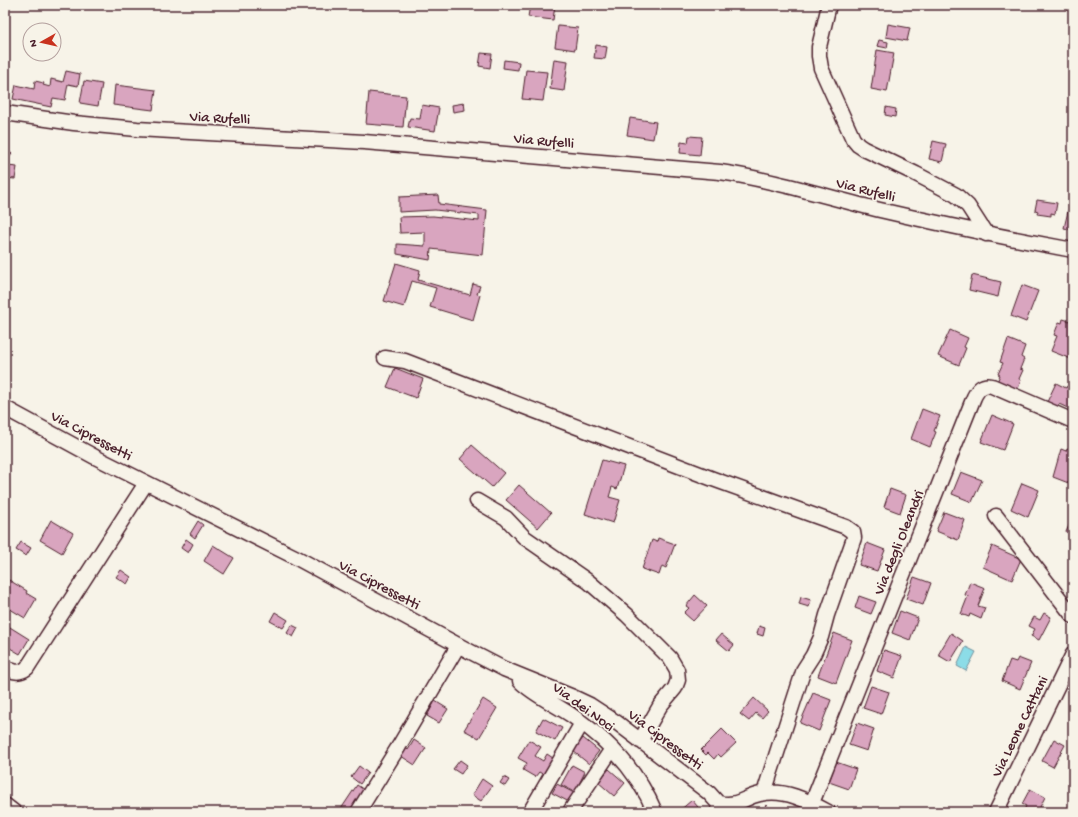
<svg xmlns="http://www.w3.org/2000/svg" width="1078" height="817" viewBox="0 0 1078 817" font-family="'Gochi Hand',sans-serif">
<style>
.water{fill:#8cdce7;stroke:#72909c}
.building{fill:#d9a5bf;stroke:#4a1f2b}
.lines{fill:none;stroke-linecap:round;stroke-linejoin:round}
.minor-casing{stroke:#4a1f2b;stroke-width:17}
.minor{stroke:#f7f3e8;stroke-width:14}
.labels{text-anchor:middle;stroke-width:3.5;stroke-linejoin:round;paint-order:stroke}
.street-label{font-size:15px;fill:#4a1f2b;stroke:#f7f3e8}
</style>
<rect width="100%" height="100%" fill="#f7f3e8"/>
<filter id="ink" filterUnits="userSpaceOnUse"><feTurbulence type="fractalNoise" baseFrequency=".025" numOctaves="2"/><feDisplacementMap in="SourceGraphic" scale="8" xChannelSelector="R" yChannelSelector="G"/><feConvolveMatrix kernelMatrix="1 2 1 2 8 2 1 2 1" color-interpolation-filters="sRGB"/></filter>
<g filter="url(#ink)">
<path class="water" d="M966 647 976 652 966 671 957 666Z"/>
<path class="building" d="M530 5H555L553 20 528 17Z
M888 24 910 28 907 41 886 37Z
M558 26 578 28 575 50 555 47Z
M879 40 888 42 887 48 877 46Z
M596 45 607 47 605 59 594 58Z
M877 50 894 53 887 92 871 89Z
M481 53 492 54 490 68 479 66Z
M554 59 568 61 564 91 550 89Z
M504 60 519 62 518 70 503 68Z
M526 70 547 72 543 101 522 99Z
M66 71 80 74 78 86 68 84 65 100 53 98 51 107 13 99 16 85 34 89 35 81 44 83 43 85 50 87 51 79 63 82Z
M84 81 102 84 98 106 80 103Z
M115 85 156 90 153 110 113 105Z
M369 92 406 96 403 127 366 124Z
M464 103 465 110 453 112 452 105Z
M422 105 439 108 435 131 408 127 410 118 420 119Z
M886 107 896 109 895 117 885 115Z
M630 118 656 122 653 139 627 135Z
M689 136 702 137 700 155 680 153 681 142 688 143Z
M933 141 946 144 942 162 929 159Z
M6 148 12 154 6 161 8 166 17 167 15 179 5 178Z
M438 195 439 204 487 210 483 255 431 249 430 260 397 254V244L425 246V232L400 233 399 217 433 216 479 221V215L435 210 399 212V197Z
M1037 200 1057 203 1055 214 1051 213V216L1037 214 1038 211 1035 210Z
M1069 207 1073 208V230L1064 228Z
M396 263 420 270 418 280 470 295 473 284 480 286 477 294 480 295 473 320 430 307 436 288 412 281 404 307 384 301Z
M972 275 1001 282 998 297 969 290Z
M1022 285 1038 291 1026 322 1011 316Z
M1063 319 1073 322V355L1071 359 1051 351 1057 336 1054 335 1059 322 1062 323Z
M950 330 968 338 964 347 966 348 959 365 938 356Z
M1008 339 1025 346 1021 357 1024 359 1020 369 1023 370 1019 379 1021 380 1017 392 996 384 1000 375 998 374 1003 363 1000 362Z
M395 368 423 379 416 398 387 387Z
M1056 383 1066 388 1067 386 1073 388V403L1070 409 1059 404 1058 407 1047 402Z
M922 409 940 416 934 431 936 432 930 447 911 439Z
M992 415 1013 424 1003 450 981 442Z
M472 445 504 473 492 487 460 459Z
M1067 448 1073 450V477L1071 484 1053 477 1061 449 1066 451Z
M602 460 624 466 617 489 612 487 609 497 620 500 613 523 585 514Z
M961 472 982 480 972 502 952 494Z
M1022 483 1039 490 1028 517 1011 509Z
M519 485 551 513 538 528 506 500Z
M890 489 906 495 900 513 884 507Z
M944 512 965 520 958 540 936 531Z
M1073 517V535L1066 532Z
M51 520 73 533 62 553 40 540Z
M198 521 203 525 195 538 190 534Z
M658 538 675 544 666 568 662 566 659 575 642 569 652 540 657 542Z
M186 539 193 544 188 553 181 548Z
M21 542 31 548 26 556 16 550Z
M867 543 885 550 877 571 859 565Z
M213 545 234 558 224 574 204 561Z
M992 546 1021 559 1012 580 983 567Z
M121 570 131 577 127 584 116 577Z
M914 577 931 583 923 605 906 599Z
M9 580 27 591 26 593 36 599 25 618 5 606V586Z
M970 582 985 588 978 606 985 608 981 619 970 614 969 617 961 614 968 596 965 595Z
M695 595 707 606 693 621 684 613 689 608 686 606Z
M859 596 876 602 871 614 855 608Z
M801 597 811 600 809 607 799 604Z
M900 611 918 618 910 640 892 633Z
M275 612 288 620 283 628 270 621Z
M1044 613 1051 617 1039 640 1031 636 1035 629 1029 626 1034 617 1040 620Z
M5 624 29 639 20 654 5 645Z
M292 625 298 628 293 637 287 633Z
M759 626 765 628 763 636 757 634Z
M834 633 852 640 836 683 818 676Z
M951 633 963 641 950 662 938 655Z
M721 634 734 645 729 651 716 640Z
M884 650 902 656 894 678 877 671Z
M1018 658 1031 663 1020 689 1002 681 1010 660 1016 662Z
M871 686 889 692 881 714 863 708Z
M813 693 831 700 819 731 800 723Z
M754 698 768 711 762 718 756 713 749 721 740 714Z
M483 699 497 708 479 738 464 730Z
M435 701 448 709 439 723 427 716Z
M543 718 562 728 555 741 536 731Z
M857 723 874 729 867 751 849 745Z
M722 729 736 743 721 757 718 754 714 759 708 753 706 755 701 750Z
M583 738 599 751 589 764 573 751Z
M1054 739 1065 745 1053 767 1042 761Z
M414 740 426 748 415 765 401 756 406 748 408 750Z
M529 740 541 747 535 756 543 761 547 754 556 760 546 776 539 772 535 777 523 770 527 763 518 758Z
M460 760 467 765 461 774 453 769Z
M836 762 856 769 849 789 829 782Z
M572 765 585 772 575 792 561 785Z
M359 766 368 773 360 784 351 777Z
M609 769 625 783 614 796 598 782Z
M504 777 509 780 505 786 500 783Z
M482 779 492 786 481 801 472 795Z
M557 784 576 794 571 803 552 793Z
M357 785 367 792 353 812H339Z
M1030 789 1045 797 1040 807 1043 809 1041 812H1023L1026 806 1022 804Z
M692 800 698 807 694 810 695 812H678Z
M766 805 774 812H760Z"/>
<g class="lines">
<defs>
<path id="minor" d="M829 5 819 47V56L821 68 853 139 858 145 864 149 916 174 956 195 968 206 986 234
M5 113 74 123 137 129 364 142 720 172C774 180 827 197 880 210 944 225 1008 238 1073 250
M385 358 405 361 713 479 846 527 853 532 854 538 827 615 821 637 813 655 804 669 764 793
M5 408 95 457 295 557 469 651 504 669 573 697 590 705 616 722 709 793 718 803 720 812
M477 501 506 518 524 537 589 582 627 615 670 658 677 670 678 680 675 688 660 706 640 741
M996 516 1073 616
M5 667C13 672 19 674 27 668L146 483
M520 681C534 695 555 704 571 715 607 739 638 772 655 812
M718 803C739 807 742 798 760 794 784 788 808 801 828 812
M812 803 974 397C978 389 982 384 992 386L1073 421
M5 805 14 812
M571 810 612 749
M358 812 399 746 458 646
M530 812 582 723
M996 812 1073 654"/>
</defs>
<use href="#minor" class="minor-casing"/>
<use href="#minor" class="minor"/>
</g>
</g>
<g class="labels">
<g class="street-label">
<text transform="translate(220 117) rotate(3)" y="5">Via Rufelli</text>
<text transform="translate(544 140) rotate(5)" y="5">Via Rufelli</text>
<text transform="translate(866 189) rotate(14)" y="5">Via Rufelli</text>
<text transform="translate(92 435) rotate(28)" y="5">Via Cipressetti</text>
<text transform="translate(898 542) rotate(-68)" y="5">Via degli Oleandri</text>
<text transform="translate(380 584) rotate(28)" y="5">Via Cipressetti</text>
<text transform="translate(584 706) rotate(36)" y="5">Via dei Noci</text>
<text transform="translate(1019 726) rotate(-64)" y="5">Via Leone Cattani</text>
<text transform="translate(666 739) rotate(37)" y="5">Via Cipressetti</text>
</g>
</g>
<rect width="1078" height="817" fill="none" stroke="#f7f3e8" stroke-width="20"/>
<rect x="10" y="10" width="1058" height="797" fill="none" stroke="#4a1f2b" stroke-width="1.5" filter="url(#ink)"/>
<g transform="translate(42 42) rotate(262)"><circle r="19" fill="#f7f3e8" stroke="#b29e9c"/>
<path d="M0-3L7 15L0 10L-7 15Z" fill="#c8321e"/>
<text y="-6" font-size="11" font-weight="bold" text-anchor="middle" fill="#4a1f2b">N</text>
</g>
</svg>
